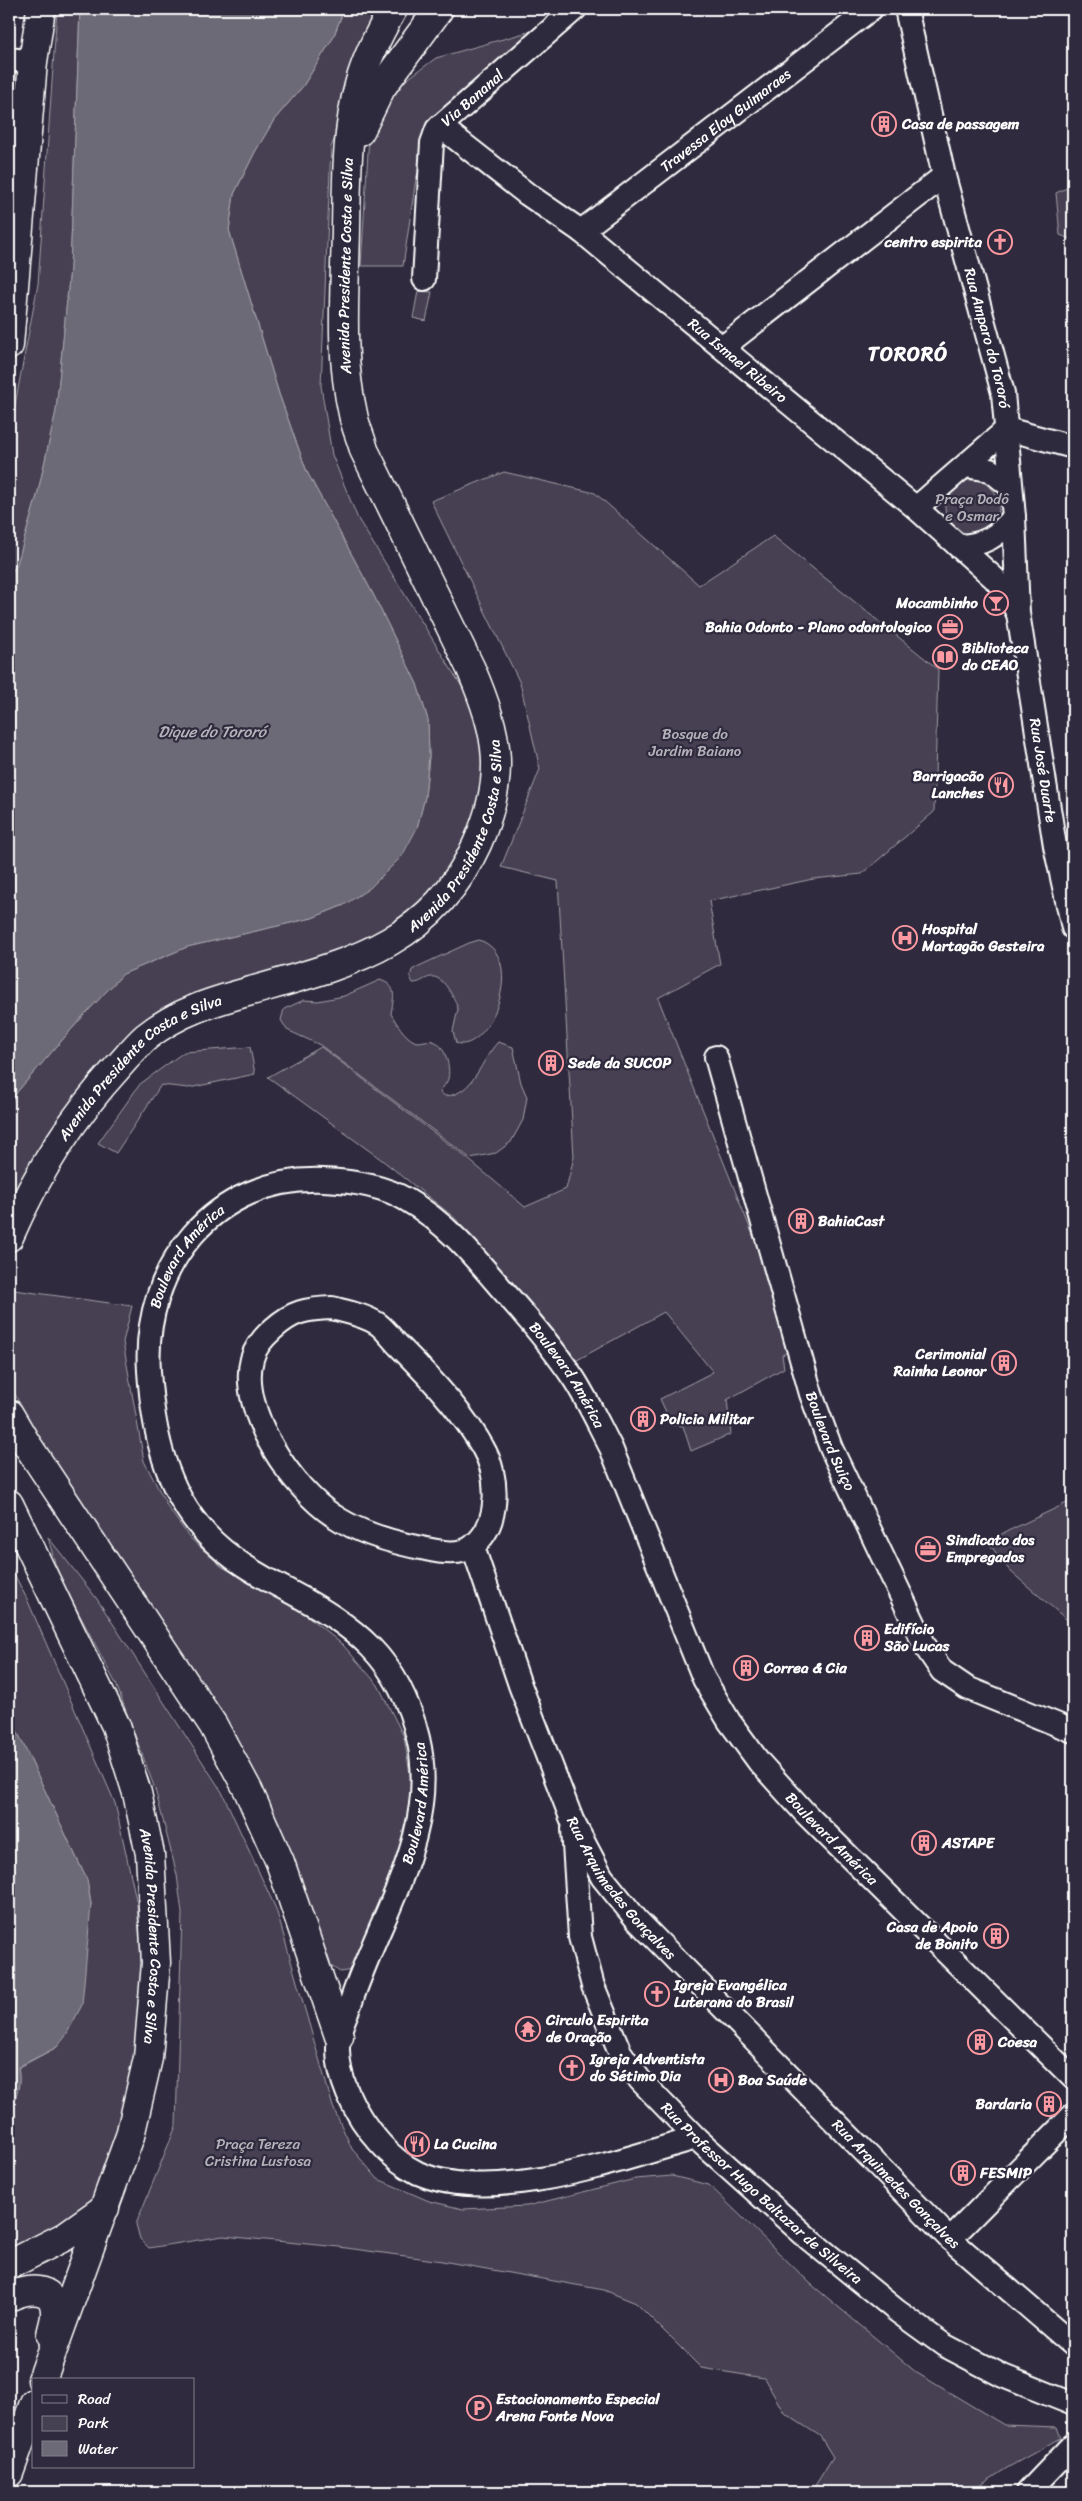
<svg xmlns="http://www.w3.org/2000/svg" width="1082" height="2501" viewBox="0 0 1082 2501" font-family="Sriracha,sans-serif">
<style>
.green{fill:#464152;stroke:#a2a0a8}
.water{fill:#6d6a77;stroke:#a7a6ad}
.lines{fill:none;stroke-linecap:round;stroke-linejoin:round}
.minor-casing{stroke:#fff;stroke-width:26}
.major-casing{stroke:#fff;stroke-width:31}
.minor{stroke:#2f2a3d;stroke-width:22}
.major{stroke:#2f2a3d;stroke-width:28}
.labels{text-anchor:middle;stroke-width:4.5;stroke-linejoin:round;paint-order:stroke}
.street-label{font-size:15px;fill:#fff;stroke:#2f2a3d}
.poi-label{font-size:15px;font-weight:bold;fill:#fff;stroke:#2f2a3d;text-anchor:start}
.park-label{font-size:15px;fill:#b5b3ba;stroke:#2f2a3d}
.water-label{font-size:16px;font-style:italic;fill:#b6b4bb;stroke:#2f2a3d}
.district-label{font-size:20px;font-weight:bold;letter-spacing:1px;fill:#fff;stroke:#2f2a3d}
</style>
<rect width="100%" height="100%" fill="#2f2a3d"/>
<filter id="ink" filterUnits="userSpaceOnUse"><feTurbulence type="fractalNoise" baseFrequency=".02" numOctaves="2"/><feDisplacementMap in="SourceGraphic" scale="10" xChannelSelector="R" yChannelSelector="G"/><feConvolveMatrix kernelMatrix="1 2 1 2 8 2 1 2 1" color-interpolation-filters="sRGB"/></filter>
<g filter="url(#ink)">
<path class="green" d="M57 9H80L70 269 56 411 37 496 17 564 9 576V436L38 284Z
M344 9H389L331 147 321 386 332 455 358 519 472 703 482 730 485 765 478 804 463 850 444 885 386 944 142 1038 9 1217V1106L17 1092 84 1015 123 974 187 947 312 918 344 905 417 828 425 797 429 756 428 720 417 684 373 594 307 472 279 394 229 230 234 194 255 152 274 120 303 86 333 38Z
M542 28 431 130 416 179 403 266H361L369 136 387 94 436 58Z
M1073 185V198L1071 199 1073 205V240L1060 235 1056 193Z
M418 291 432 292 426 321 413 318Z
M504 472 595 493 699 585 773 536 938 669 934 812 862 874 813 879 709 901 720 964 658 998 798 1348 782 1355 784 1368 727 1400 731 1434 691 1451 683 1426 672 1425 660 1399 713 1372 664 1312 570 1364 455 1218 382 1160 268 1077 321 1047 467 1158 525 1207 566 1189 574 1157 558 881 501 867 540 769 520 683 431 501Z
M945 507a27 27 0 1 1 54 0a27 27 0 1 1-54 0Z
M479 940C529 956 489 1055 456 1043L453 1031 458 1009C455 1000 444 975 431 977 424 978 421 983 413 983L410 977 412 970 419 966 469 943Z
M380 980C399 986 393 998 391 1014 396 1022 404 1036 414 1041 419 1044 426 1039 433 1041 445 1044 451 1068 448 1079 447 1083 442 1088 440 1092L445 1096C474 1095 481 1059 498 1042L513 1047 521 1083 527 1097 523 1120 511 1142 496 1153 470 1158 320 1045 287 1030 281 1020 284 1009 304 1000 318 1001 344 996Z
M250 1047 255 1074 189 1088 161 1085 116 1153 98 1143 140 1084 184 1052Z
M14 1290 132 1306 123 1342 144 1461 169 1509 190 1538 221 1566 305 1614 343 1645 378 1685 404 1737 415 1804 400 1862 352 1970 340 1972 331 1966 252 1766 170 1635 71 1490 30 1425 9 1382V1317Z
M1073 1500V1625L1010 1571 987 1541Z
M48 1537 97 1599 222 1792 276 1909 333 2107 352 2149 378 2179 429 2201 463 2209 527 2206 635 2179 672 2176 709 2185 811 2284 917 2373 1004 2425 1057 2427 1061 2438 1007 2468 970 2492H813L816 2484 833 2457 820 2436 784 2413 764 2378 701 2368 636 2303 604 2290 442 2261 339 2247 223 2236 149 2248 140 2239 136 2224 176 2126 182 1913 177 1875 155 1789 116 1684 65 1587 56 1567Z
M9 1564 27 1599 115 1803 137 1904 145 2014 130 2111 84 2237 9 2274V2106L16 2098 18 2068 57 2047 91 1904 87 1880 9 1714Z"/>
<path class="water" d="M80 9H344L333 38 303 86 274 120 255 152 234 194 229 230 279 394 307 472 373 594 417 684 428 720 429 756 425 797 417 828 402 856 370 888 344 905 312 918 187 947 123 974 84 1015 17 1092 9 1106V576L17 564 37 496 56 411 70 269Z
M9 1714 87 1880 91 1904 82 2005 65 2037 57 2047 18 2067C21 2083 19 2094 9 2106Z"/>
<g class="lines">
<defs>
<g id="minor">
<path id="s1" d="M906 9 944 176 1003 393 1014 517 1018 613 1055 846 1073 928"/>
<path d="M9 59 33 62"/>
<path id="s2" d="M440 126 527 194 581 231 916 508 994 578 1007 593 1017 612"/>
<path id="s3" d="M581 231 871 9"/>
<path id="s4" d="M424 279 432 143 437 129 575 9"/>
<path d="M723 347 944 176"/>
<path d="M1007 429 1073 447"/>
<path d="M965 466 990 470 1011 487"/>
<path d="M916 508 1007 429"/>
<path d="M958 546C984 545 997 537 1014 517"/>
<path id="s5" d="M716 1057 811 1394 831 1448 925 1646 942 1671 967 1688 1073 1731"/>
<path d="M332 1308C347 1312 364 1315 378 1324 386 1330 392 1339 399 1346 427 1374 464 1413 483 1448 499 1475 501 1524 473 1546 461 1556 439 1552 426 1549 394 1543 361 1534 334 1516 293 1490 238 1410 252 1359 255 1347 265 1336 273 1329 293 1311 306 1309 332 1308Z"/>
<path id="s6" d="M473 1547 520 1685 572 1820 602 1877 637 1920 950 2239 1073 2345"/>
<path id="s7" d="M573 1829 580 1937 593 1986 620 2052 640 2080 696 2138 810 2240 897 2311 944 2345 1003 2376 1073 2404"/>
<path id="s8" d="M696 2138C619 2160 494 2206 418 2173 404 2166 390 2155 380 2143 355 2116 333 2074 339 2036 341 2024 348 2011 352 1999 380 1915 440 1830 418 1738 399 1658 355 1626 287 1590 258 1575 228 1558 206 1534 165 1489 153 1431 149 1371 142 1267 214 1176 323 1180 352 1181 382 1185 407 1200 445 1222 472 1254 500 1287 526 1316 552 1346 574 1379 588 1401 599 1425 611 1448L704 1679 729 1721 759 1762 806 1814 1073 2078"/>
<path d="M950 2239 1073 2115"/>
<path d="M1028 2492 1073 2445"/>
</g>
<g id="major">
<path d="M360 131 381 88 439 9"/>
<path d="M9 345 33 62 41 9"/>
<path id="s9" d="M9 1237C36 1175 72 1117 118 1067 127 1057 136 1046 146 1037 177 1012 214 1001 251 991 349 963 431 945 477 844 507 776 499 735 471 669L364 450C361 438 355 426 353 414 339 354 345 290 346 228 347 180 346 132 359 85 366 58 379 33 393 9"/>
<path d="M9 1414 26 1443 213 1725 248 1790 280 1862 339 2036"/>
<path id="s10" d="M9 1504 116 1726 137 1793 150 1854 156 1963 148 2058 130 2136 42 2380"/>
<path d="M9 2265 64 2237 105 2208"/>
<path d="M9 2297C26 2289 54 2284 55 2311 56 2318 52 2328 51 2335"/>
<path d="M9 2473 34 2403"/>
</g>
</defs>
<use href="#minor" class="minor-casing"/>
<use href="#major" class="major-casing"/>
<use href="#minor" class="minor"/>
<use href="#major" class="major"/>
</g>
</g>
<defs>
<symbol id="building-ring" viewBox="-11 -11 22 22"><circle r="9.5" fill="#2f2a3d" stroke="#ff9aa2" stroke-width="1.5"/><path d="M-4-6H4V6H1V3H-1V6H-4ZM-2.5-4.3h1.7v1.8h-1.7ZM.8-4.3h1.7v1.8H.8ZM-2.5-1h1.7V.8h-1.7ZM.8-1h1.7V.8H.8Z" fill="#ff9aa2"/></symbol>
<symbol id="church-ring" viewBox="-11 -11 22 22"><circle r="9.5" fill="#2f2a3d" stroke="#ff9aa2" stroke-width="1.5"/><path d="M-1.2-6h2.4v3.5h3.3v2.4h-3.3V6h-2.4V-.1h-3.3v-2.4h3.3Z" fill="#ff9aa2"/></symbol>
<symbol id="bar-ring" viewBox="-11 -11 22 22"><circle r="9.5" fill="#2f2a3d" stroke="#ff9aa2" stroke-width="1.5"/><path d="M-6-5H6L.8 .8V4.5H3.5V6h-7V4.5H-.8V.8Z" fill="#ff9aa2"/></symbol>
<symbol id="office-ring" viewBox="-11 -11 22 22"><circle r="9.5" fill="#2f2a3d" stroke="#ff9aa2" stroke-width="1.5"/><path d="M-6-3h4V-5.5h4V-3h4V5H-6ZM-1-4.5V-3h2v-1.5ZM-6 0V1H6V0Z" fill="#ff9aa2"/></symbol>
<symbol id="library-ring" viewBox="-11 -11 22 22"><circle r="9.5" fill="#2f2a3d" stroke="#ff9aa2" stroke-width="1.5"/><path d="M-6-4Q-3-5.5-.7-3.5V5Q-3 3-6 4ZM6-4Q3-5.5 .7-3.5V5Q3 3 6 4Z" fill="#ff9aa2"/></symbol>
<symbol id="restaurant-ring" viewBox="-11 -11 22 22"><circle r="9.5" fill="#2f2a3d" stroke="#ff9aa2" stroke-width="1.5"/><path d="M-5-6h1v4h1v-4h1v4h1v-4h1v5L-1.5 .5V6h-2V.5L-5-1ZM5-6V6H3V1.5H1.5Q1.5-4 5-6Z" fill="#ff9aa2"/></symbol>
<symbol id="hospital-ring" viewBox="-11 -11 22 22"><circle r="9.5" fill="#2f2a3d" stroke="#ff9aa2" stroke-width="1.5"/><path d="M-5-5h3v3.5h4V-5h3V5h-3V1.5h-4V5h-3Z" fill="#ff9aa2"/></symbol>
<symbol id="temple-ring" viewBox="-11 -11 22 22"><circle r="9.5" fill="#2f2a3d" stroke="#ff9aa2" stroke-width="1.5"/><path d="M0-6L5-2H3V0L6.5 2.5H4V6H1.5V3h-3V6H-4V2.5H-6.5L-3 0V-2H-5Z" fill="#ff9aa2"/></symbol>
<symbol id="parking-ring" viewBox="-11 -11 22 22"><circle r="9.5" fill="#2f2a3d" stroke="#ff9aa2" stroke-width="1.5"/><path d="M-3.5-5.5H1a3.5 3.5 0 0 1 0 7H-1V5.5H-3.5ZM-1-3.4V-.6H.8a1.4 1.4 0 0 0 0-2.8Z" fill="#ff9aa2"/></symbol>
</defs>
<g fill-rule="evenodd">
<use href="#building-ring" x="870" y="110" width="28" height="28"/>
<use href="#church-ring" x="986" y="228" width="28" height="28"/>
<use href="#bar-ring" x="982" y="589" width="28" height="28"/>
<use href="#office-ring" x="936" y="613" width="28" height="28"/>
<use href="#library-ring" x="931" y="643" width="28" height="28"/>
<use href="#restaurant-ring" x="987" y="771" width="28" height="28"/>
<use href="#hospital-ring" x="891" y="924" width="28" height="28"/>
<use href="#building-ring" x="537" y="1049" width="28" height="28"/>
<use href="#building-ring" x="787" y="1207" width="28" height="28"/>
<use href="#building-ring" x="990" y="1349" width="28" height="28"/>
<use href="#building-ring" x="629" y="1405" width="28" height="28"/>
<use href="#office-ring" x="914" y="1535" width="28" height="28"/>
<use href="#building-ring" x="853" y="1624" width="28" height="28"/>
<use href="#building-ring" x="732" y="1654" width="28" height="28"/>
<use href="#building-ring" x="910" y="1829" width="28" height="28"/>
<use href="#building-ring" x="982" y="1922" width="28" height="28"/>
<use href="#church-ring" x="643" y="1980" width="28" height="28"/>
<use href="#temple-ring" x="514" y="2015" width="28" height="28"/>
<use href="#building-ring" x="966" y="2028" width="28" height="28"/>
<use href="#church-ring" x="558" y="2054" width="28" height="28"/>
<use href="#hospital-ring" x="707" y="2066" width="28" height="28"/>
<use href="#building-ring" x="1035" y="2090" width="28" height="28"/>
<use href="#restaurant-ring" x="403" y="2130" width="28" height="28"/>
<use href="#building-ring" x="949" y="2159" width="28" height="28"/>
<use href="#parking-ring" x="465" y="2394" width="28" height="28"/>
</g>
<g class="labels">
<g class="street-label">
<text dy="5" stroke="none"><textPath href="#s4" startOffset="198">Via Bananal</textPath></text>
<text dy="5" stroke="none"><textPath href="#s3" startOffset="182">Travessa Eloy Guimaraes</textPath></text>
<text dy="5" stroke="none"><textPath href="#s9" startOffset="1252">Avenida Presidente Costa e Silva</textPath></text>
<text dy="5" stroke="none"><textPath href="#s1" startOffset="339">Rua Amparo do Tororó</textPath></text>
<text dy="5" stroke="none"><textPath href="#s2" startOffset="379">Rua Ismael Ribeiro</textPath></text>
<text dy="5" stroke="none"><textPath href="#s1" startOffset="776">Rua José Duarte</textPath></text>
<text dy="5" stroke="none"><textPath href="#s9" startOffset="639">Avenida Presidente Costa e Silva</textPath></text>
<text dy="5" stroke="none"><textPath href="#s9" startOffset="220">Avenida Presidente Costa e Silva</textPath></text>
<text dy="5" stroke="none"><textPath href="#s8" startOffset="1371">Boulevard América</textPath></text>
<text dy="5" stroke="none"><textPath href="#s8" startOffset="1865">Boulevard América</textPath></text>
<text dy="5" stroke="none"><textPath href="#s5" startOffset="401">Boulevard Suiço</textPath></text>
<text dy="5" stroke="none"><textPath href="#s8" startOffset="699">Boulevard América</textPath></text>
<text dy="5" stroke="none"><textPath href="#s8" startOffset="2405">Boulevard América</textPath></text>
<text dy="5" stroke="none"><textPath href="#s6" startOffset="375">Rua Arquimedes Gonçalves</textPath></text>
<text dy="5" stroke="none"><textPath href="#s10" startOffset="461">Avenida Presidente Costa e Silva</textPath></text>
<text dy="5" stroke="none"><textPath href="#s6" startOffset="780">Rua Arquimedes Gonçalves</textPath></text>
<text dy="5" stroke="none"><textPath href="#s7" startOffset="431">Rua Professor Hugo Baltazar de Silveira</textPath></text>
</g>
<g class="poi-label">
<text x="902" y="129">Casa de passagem</text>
<text x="982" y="247" text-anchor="end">centro espirita</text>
<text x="978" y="608" text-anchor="end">Mocambinho</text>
<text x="932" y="632" text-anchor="end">Bahia Odonto - Plano odontologico</text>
<text x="962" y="653">Biblioteca<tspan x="962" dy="17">do CEAO</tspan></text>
<text x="984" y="781" text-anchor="end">Barrigacão<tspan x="984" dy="17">Lanches</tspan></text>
<text x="922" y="934">Hospital<tspan x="922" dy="17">Martagão Gesteira</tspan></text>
<text x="568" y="1068">Sede da SUCOP</text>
<text x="818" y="1226">BahiaCast</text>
<text x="986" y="1359" text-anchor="end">Cerimonial<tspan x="986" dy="17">Rainha Leonor</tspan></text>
<text x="660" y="1424">Policia Militar</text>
<text x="946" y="1545">Sindicato dos<tspan x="946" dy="17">Empregados</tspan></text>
<text x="884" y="1634">Edifício<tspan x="884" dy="17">São Lucas</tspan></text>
<text x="764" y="1673">Correa &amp; Cia</text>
<text x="942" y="1848">ASTAPE</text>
<text x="978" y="1932" text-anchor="end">Casa de Apoio<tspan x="978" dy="17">de Bonito</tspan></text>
<text x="674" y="1990">Igreja Evangélica<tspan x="674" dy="17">Luterana do Brasil</tspan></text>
<text x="546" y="2025">Circulo Espirita<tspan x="546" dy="17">de Oração</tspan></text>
<text x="998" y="2047">Coesa</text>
<text x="590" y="2064">Igreja Adventista<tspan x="590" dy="17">do Sétimo Dia</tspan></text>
<text x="738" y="2085">Boa Saúde</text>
<text x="1032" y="2109" text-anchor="end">Bardaria</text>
<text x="434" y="2149">La Cucina</text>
<text x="980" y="2178">FESMIP</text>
<text x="496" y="2404">Estacionamento Especial<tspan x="496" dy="17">Arena Fonte Nova</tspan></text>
</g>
<g class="park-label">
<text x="972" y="504">Praça Dodô<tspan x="972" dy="17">e Osmar</tspan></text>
<text x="695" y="739">Bosque do<tspan x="695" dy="17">Jardim Baiano</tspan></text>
<text x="258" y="2149">Praça Tereza<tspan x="258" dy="17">Cristina Lustosa</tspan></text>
</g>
<g class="water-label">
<text x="212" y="737">Dique do Tororó</text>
</g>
<g class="district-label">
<text x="908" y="361">TORORÓ</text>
</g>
</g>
<rect width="1082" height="2501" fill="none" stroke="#2f2a3d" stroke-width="30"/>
<rect x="15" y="15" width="1052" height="2471" fill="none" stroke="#fff" stroke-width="2" filter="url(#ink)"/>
<rect x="32" y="2378" width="162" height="90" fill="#2f2a3d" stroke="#827f8b"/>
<rect x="42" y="2395" width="25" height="8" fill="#2f2a3d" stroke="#827f8b"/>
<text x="78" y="2404" font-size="15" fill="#ffffff">Road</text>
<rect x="42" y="2416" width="25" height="15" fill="#464152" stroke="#827f8b"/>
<text x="78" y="2428" font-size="15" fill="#ffffff">Park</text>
<rect x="42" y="2441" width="25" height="15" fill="#6d6a77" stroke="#827f8b"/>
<text x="78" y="2454" font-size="15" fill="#ffffff">Water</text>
</svg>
